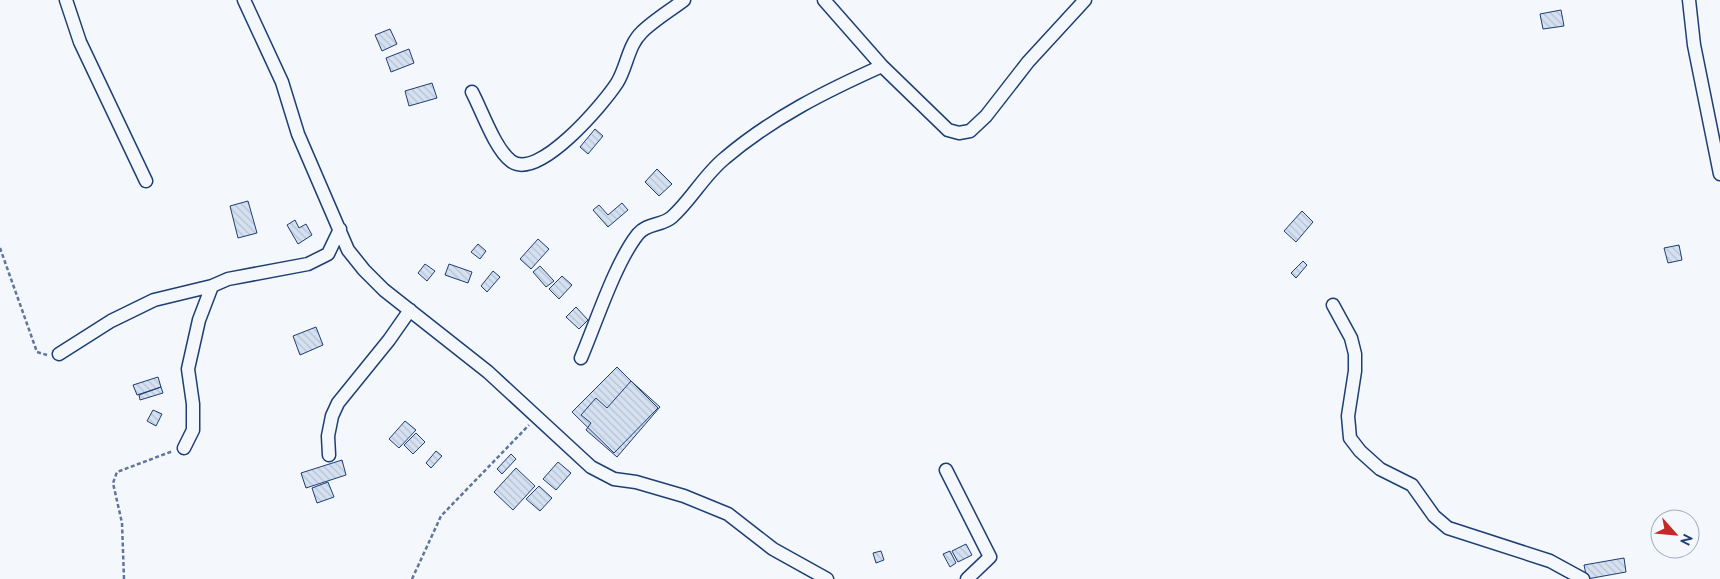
<svg xmlns="http://www.w3.org/2000/svg" width="1720" height="579" viewBox="0 0 1720 579" font-family="Raleway,sans-serif">
<style>
.building{fill:url(#building-back-hatch);stroke:#1d3f73}
.lines{fill:none;stroke-linecap:round;stroke-linejoin:round}
.minor-casing{stroke:#1d3f73;stroke-width:15}
.path{stroke:#5e769c;stroke-width:2.5;stroke-dasharray:4 2.5;stroke-linecap:butt}
.minor{stroke:#f4f7fb;stroke-width:12}
</style>
<defs>
<pattern id="building-back-hatch" width="6" height="6" patternUnits="userSpaceOnUse" patternTransform="scale(1.25)"><rect width="6" height="6" fill="#d5e0f0"/><path d="M-1 5l2 2M0 0l6 6M5-1l2 2" fill="none" stroke="#b6c1d1"/></pattern>
</defs>
<rect width="100%" height="100%" fill="#f4f7fb"/>
<path class="building" d="M1561 10 1564 26 1543 29 1540 14Z
M390 29 397 44 382 51 375 35Z
M409 49 414 63 391 72 386 58Z
M432 83 437 98 409 106 405 91Z
M595 129 603 136 588 154 580 147Z
M657 169 672 184 659 196 645 182Z
M248 201 257 233 238 238 230 206Z
M622 203 628 210 608 227 593 210 599 205 608 215Z
M1302 211 1313 222 1296 242 1284 231Z
M295 220 299 228 306 224 312 235 298 244 287 225Z
M538 239 549 249 531 269 520 259Z
M478 244 486 251 480 259 471 252Z
M1679 245 1682 260 1668 263 1664 248Z
M1303 261 1307 265 1296 278 1291 273Z
M425 264 435 271 427 281 418 273Z
M449 264 472 272 468 283 445 275Z
M540 266 554 281 546 287 533 272Z
M493 271 500 277 487 292 481 286Z
M562 276 572 285 559 299 549 289Z
M576 307 588 320 579 329 566 317Z
M316 327 323 345 300 355 293 336Z
M617 367 658 408 614 453 572 412Z
M158 377 161 387 137 395 133 385Z
M631 381 660 407 617 457 586 430 591 423 581 415 596 398 607 408Z
M161 387 163 393 140 400 139 395Z
M153 410 162 414 156 426 147 421Z
M405 421 416 430 399 448 389 439Z
M416 433 425 442 413 454 404 445Z
M436 451 442 456 431 468 426 463Z
M511 454 516 459 502 474 497 469Z
M342 460 346 475 306 488 301 473Z
M558 462 571 473 556 490 543 479Z
M516 468 535 486 513 510 494 492Z
M328 482 334 497 317 503 312 488Z
M539 486 552 498 540 511 526 499Z
M966 544 972 555 958 562 952 551Z
M881 551 884 560 876 563 873 553Z
M950 551 956 563 950 567 943 554Z
M1624 558 1626 572 1587 579 1584 565Z"/>
<g class="lines">
<defs>
<path id="minor" d="M66 0 80 42 146 181
M244 0 282 82 298 134 348 250 364 270 384 290 488 372 591 467 614 479 636 482 684 496 728 514 773 549 827 579
M824 0 882 66 948 130 959 133 970 131 986 116 1028 62 1085 0
M1689 0 1694 45 1720 174
M472 92C482 111 495 149 511 161 538 182 604 103 617 83 627 67 628 45 642 32 653 21 671 10 684 0
M1333 305 1351 338 1355 354V371L1348 416 1350 438 1360 451 1380 469 1412 485 1434 516 1448 528 1550 561 1583 579
M59 354 111 321 154 300 212 286
M581 358C596 323 615 263 638 234 647 223 662 226 672 217 692 199 704 175 725 158 772 118 826 91 882 66
M184 448 193 430V404L188 369 199 320 212 286 228 279 308 264 328 254 340 229
M329 455 328 436 332 416 338 403 389 340 410 310
M946 470 990 557 967 579"/>
</defs>
<use href="#minor" class="minor-casing"/>
<path class="path" d="M0 248 37 352 47 355
M124 579 122 523 113 483 117 472 173 451
M412 579 441 516 529 425"/>
<use href="#minor" class="minor"/>
</g>
<g transform="translate(1675 534) rotate(117)"><circle r="24" fill="#f4f7fb" stroke="#9eadc5"/>
<path d="M0-4L9 19L0 12L-9 19Z" fill="#c62828"/>
<text y="-8" font-size="14" font-weight="bold" text-anchor="middle" fill="#1d3f73">N</text>
</g>
</svg>
